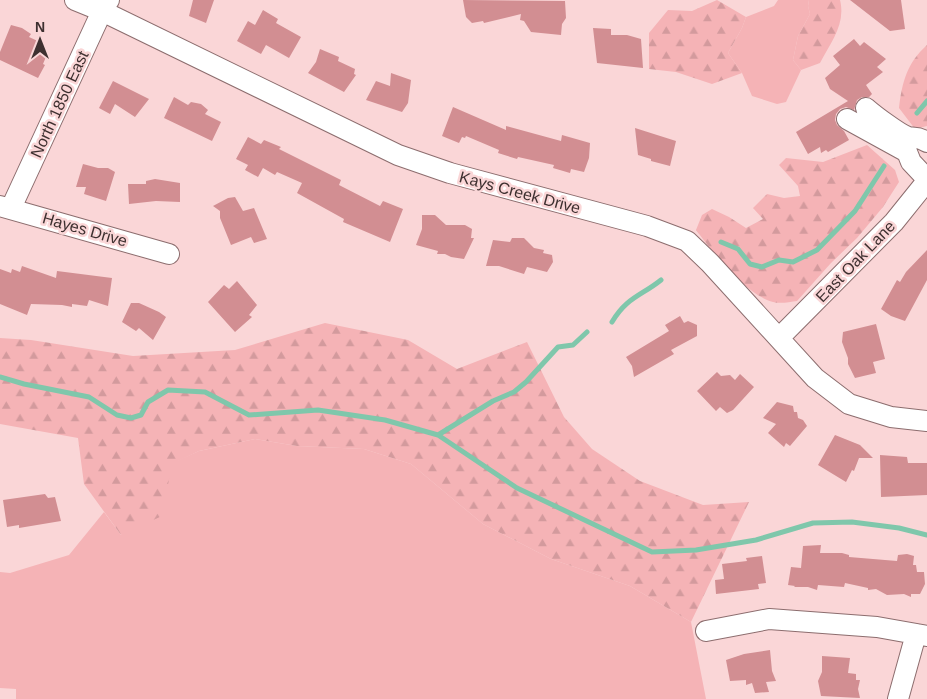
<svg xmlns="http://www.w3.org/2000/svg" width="927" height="699" viewBox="0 0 927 699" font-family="Arial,sans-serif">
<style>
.green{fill:#f5b3b6}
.forest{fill:url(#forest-firs)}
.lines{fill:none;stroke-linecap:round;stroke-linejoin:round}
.stream{stroke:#7fc7ab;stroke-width:5}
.building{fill:#d28e92}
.minor-casing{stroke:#8c6d6e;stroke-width:22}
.minor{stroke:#fff;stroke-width:20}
.labels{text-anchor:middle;stroke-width:5;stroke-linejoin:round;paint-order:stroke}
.street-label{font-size:16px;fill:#3e3030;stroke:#fad6d7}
</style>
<defs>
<pattern id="forest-firs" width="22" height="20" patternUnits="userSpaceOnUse" patternTransform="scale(1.25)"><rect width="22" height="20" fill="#f5b3b6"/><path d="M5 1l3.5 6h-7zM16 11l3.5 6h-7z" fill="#d39a9d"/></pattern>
</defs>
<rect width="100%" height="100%" fill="#fad6d7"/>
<path class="green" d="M778 0H809L808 6 810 14 798 36 793 60 801 70 786 102 777 104 752 96 742 73 728 53 742 28 746 17 774 6Z
M255 439 297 446 364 449 411 464 483 524 551 559 630 586 691 622 706 699H16V689L0 688V572L10 573 69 555 104 512 121 535 172 463 199 451Z"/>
<path class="forest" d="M717 0 746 17 742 28 728 53 742 73 712 84 676 72 649 69V33L668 10 692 11Z
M809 0H840C846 24 831 42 820 63L801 70 793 60 798 36 810 14 808 6Z
M927 45V126L915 129 899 108C902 82 907 63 927 45Z
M867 145 895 170 899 182 883 207 857 238 831 263 797 301C790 302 780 304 773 302 746 295 712 251 696 230L702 215 712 209 729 217 746 228 763 219 753 208 767 194 784 198 800 196 798 186 779 165 786 158 823 162Z
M325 323 408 340 457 369 527 342 564 417 592 449 640 481 703 505 749 502 691 622 630 586 551 559 483 524 411 464 364 449 297 446 255 439 199 451 172 464 162 516 121 535 84 484 78 438 0 424V338L31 340 133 356 235 350Z"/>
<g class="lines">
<path class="stream" d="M917 113 927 101
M721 242 738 249 750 264 762 267 779 260 793 262 817 250 855 211 884 166
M612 322C627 297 641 296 661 280
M0 377 24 384 89 397 117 415 131 418 141 415 148 402 168 390 205 392 249 415 318 410 385 420 438 435 517 488 652 552 696 550 756 540 813 523 852 522 899 528 927 535
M438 435 493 401 514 392 526 382 558 347 573 345 587 332"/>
</g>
<path class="building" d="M193 0H214L206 23 189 16Z
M463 0 565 1 566 18 562 24 561 35 531 32 524 21 520 20 521 14 484 23 483 21 472 23 466 17Z
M850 0H901L905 29 890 31Z
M263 10 278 19 276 23 301 37 289 58 266 45 261 54 237 41 248 21 255 25Z
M11 25 22 28 31 34 29 37 42 43 39 49 48 52 43 64 45 65 38 78 0 60V52Z
M593 28 611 29V35H627L641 39 643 68 597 63Z
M854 39 860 46 864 42 886 59 877 67 883 72 866 85 872 94 869 97H862L857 100 854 110 846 107 840 109 836 114 835 120 837 125 844 131 849 140 828 152 826 150 821 153 820 147 808 154 796 132 848 101 830 89 825 78 840 65 833 56Z
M320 49 339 57 338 61 355 69 354 74 356 75 344 92 308 73 316 62Z
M391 73 411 80 408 103 402 112 366 100 376 81 390 86Z
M113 81 149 99 135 117 115 104 110 114 99 108Z
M174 97 188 105 191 102 201 104 208 110 205 114 221 122 212 141 164 118Z
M453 107 506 130V126L561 141 562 135 590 143 589 158 584 172 571 169 570 173 553 168 554 165 518 157 517 159 498 153 499 150 466 136 465 138 462 137 459 143 442 136Z
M635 128 676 141 670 166 651 161V159L638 155Z
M248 137 261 144 264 140 281 147 279 149 341 180 339 185 380 206 383 201 403 209 390 242 343 222 344 219 297 193 302 183 277 172 275 175 263 168 258 177 245 170 248 165 236 159Z
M83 164 98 168H108L115 172 106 201 84 194 86 187H76Z
M155 179 180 183V202L156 201 129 204 128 184H146V181Z
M235 197 243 211 254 208 267 239 254 243 251 237 231 245 220 218V211L213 206 228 198Z
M422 215H435L446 225H465L472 229 471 238H474L464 259 451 257 445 254H437L438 251 416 245 422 229Z
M512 238H524L534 248 544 250 543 253 552 255 553 262 547 272 527 267 524 274 499 266H486L493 240 510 242Z
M927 250V280L905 321 891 316 881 309 897 280 900 282 906 272Z
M22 266 56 278 57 271 112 278 108 306 89 300 87 306 72 304V307L62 305 31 304 27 315 0 304V269L11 273 12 269 20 272Z
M237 281 257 305 249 315 252 317 235 332 208 302 224 285 229 289Z
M131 303H139L159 312 166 317 153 340 139 328 136 331 122 322Z
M680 316 684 323 688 321 697 325V336L671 350 674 354 634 377 632 366 626 357 669 331 665 325Z
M876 324 885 359 873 362 876 373 855 378 848 364V358L842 342 843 332Z
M717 372 721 376 730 375 735 380 740 374 754 387 733 410 727 413 720 407 716 411 697 391Z
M777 402 793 406 794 412H797L798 418 803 420 807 426 790 446 786 443 784 447 768 433 776 424 763 418Z
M835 435 860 445 873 458H859L854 471 852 470 846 482 818 465Z
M880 455 907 457 908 463H927V495L881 497Z
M45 494 48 498 55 497 61 521 19 528V525L7 527 3 500Z
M821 545 820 553H842L849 555V557L897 561 898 555 907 554 914 556 913 565H916L917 572H924L925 584 920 594H911V597L904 594 887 595 876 589 868 590V588L845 583 844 587 818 585 817 590 808 587H794L795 586 788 585 791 567 801 568 803 546Z
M762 556 766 583 758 584 759 589 716 594 715 580 724 579 722 564 747 561 746 558Z
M770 650 772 671 776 681 766 682 769 692 755 693 752 683 746 685V680L730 681 726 660 744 654Z
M822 656 850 658 848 673 856 674V680H860L858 689 860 698 821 696 818 681 822 672Z"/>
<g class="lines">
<defs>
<path id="minor" d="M75 0 102 11 398 155 450 173 647 226 687 241 710 263 815 378 849 404 891 417 927 421
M866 108C874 115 899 134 908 137 916 139 917 136 927 142
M847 119 907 152 911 162 927 179
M0 206 169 254
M11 208 102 11 109 0
M780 337 894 222 927 181
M706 631 769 619 877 627 927 636
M898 699 916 634"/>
</defs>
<use href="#minor" class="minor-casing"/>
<use href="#minor" class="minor"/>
</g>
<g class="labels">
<g class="street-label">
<text transform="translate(59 104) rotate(-65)" y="6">North 1850 East</text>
<text transform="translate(520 192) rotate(15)" y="6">Kays Creek Drive</text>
<text transform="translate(85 229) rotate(16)" y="6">Hayes Drive</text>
<text transform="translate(855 261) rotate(-46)" y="6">East Oak Lane</text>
</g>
</g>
<g transform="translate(40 40)" stroke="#fad6d7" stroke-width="4" paint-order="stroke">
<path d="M0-4L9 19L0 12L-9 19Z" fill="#3e3030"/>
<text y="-8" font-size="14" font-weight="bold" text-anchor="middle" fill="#3e3030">N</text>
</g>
</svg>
